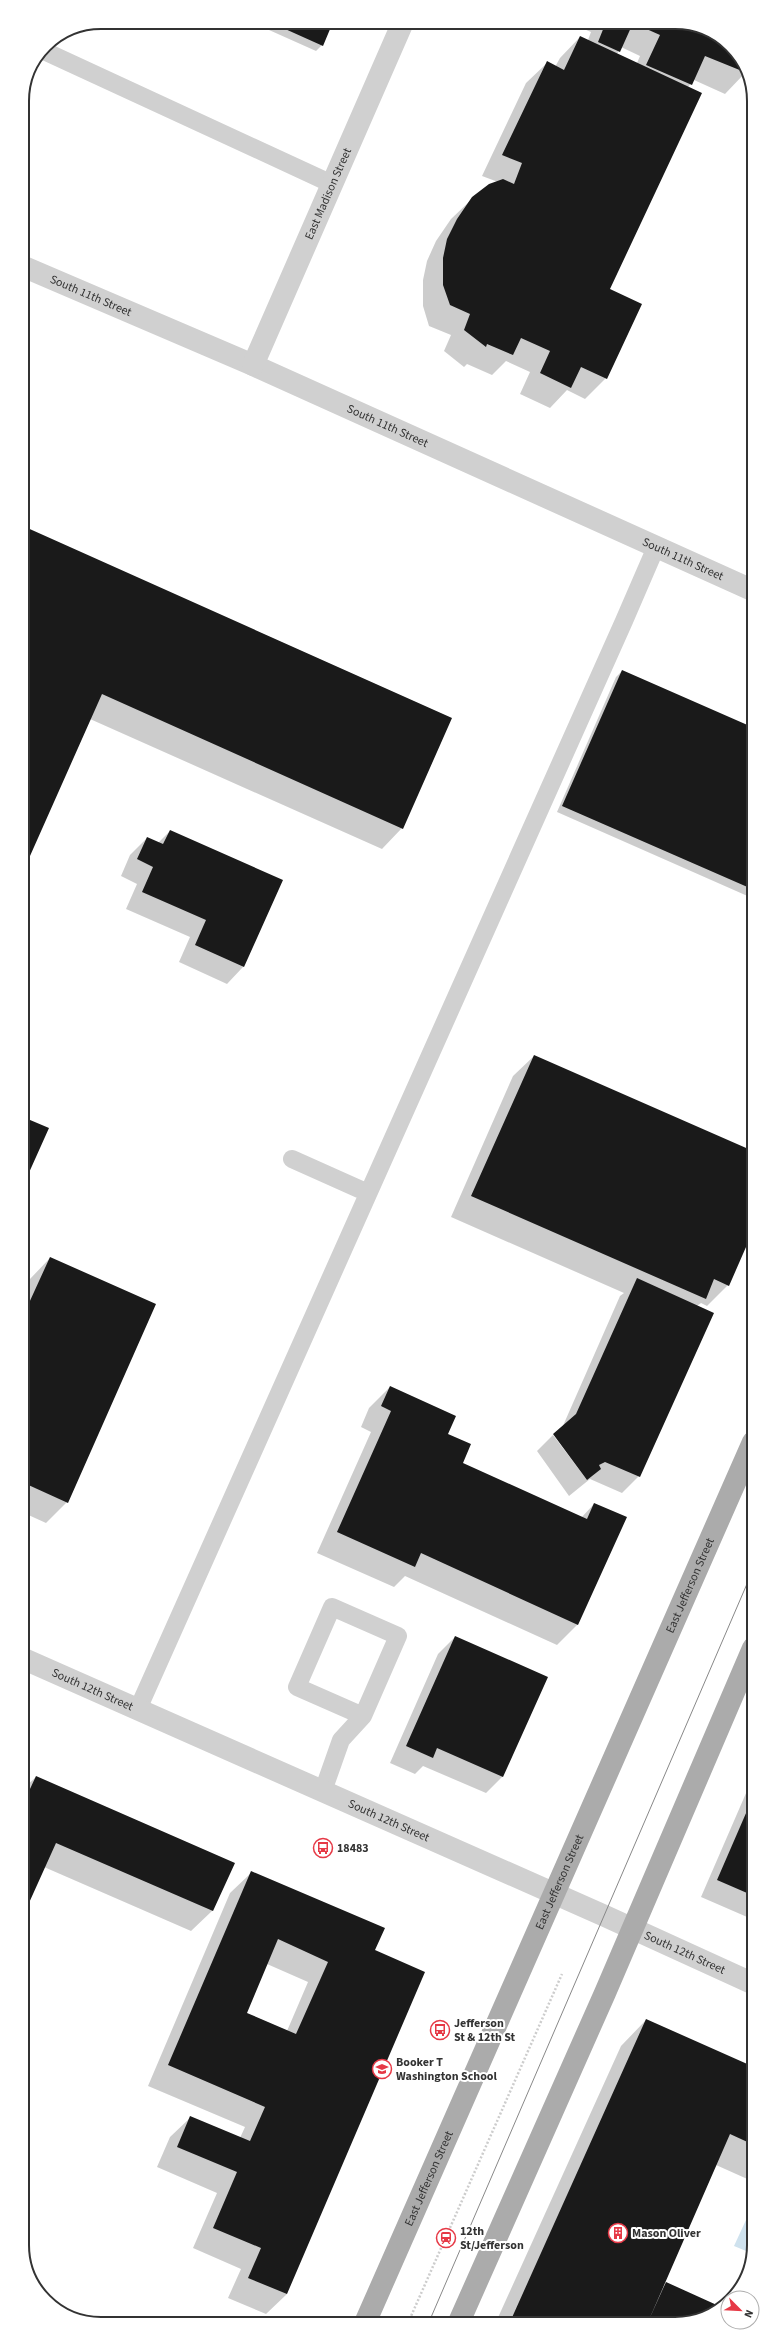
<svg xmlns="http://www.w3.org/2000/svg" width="776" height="2346" viewBox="0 0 776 2346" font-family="'Source Sans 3',sans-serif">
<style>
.water{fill:#cfe2ee}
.shadow{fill:#0003;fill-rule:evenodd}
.building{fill:#1a1a1a;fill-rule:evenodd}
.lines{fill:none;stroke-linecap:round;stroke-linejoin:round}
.path{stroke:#cdcdcd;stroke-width:2.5;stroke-dasharray:2 2;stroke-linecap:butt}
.lane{stroke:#d0d0d0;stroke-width:18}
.street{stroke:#d0d0d0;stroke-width:22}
.primary{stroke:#ababab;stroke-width:22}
.tram{stroke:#888;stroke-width:1}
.labels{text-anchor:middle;stroke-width:4;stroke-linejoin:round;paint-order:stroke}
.street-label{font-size:12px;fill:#333;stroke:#fff}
.poi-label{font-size:12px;font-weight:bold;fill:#333;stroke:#fff;text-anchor:start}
.rim{fill:none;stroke:#333;stroke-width:2}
</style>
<rect width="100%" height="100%" fill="#fff"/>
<path class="water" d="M746 2220 754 2223V2245L751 2253 734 2246Z"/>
<path class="shadow" d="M272 22H333L322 45 316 51 269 30Z
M573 22H681L746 72 725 94 694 80 688 87 609 289 606 378 585 399 567 390 550 408 520 394 530 372 506 361 492 375 467 364 464 367 444 351 451 335 429 326 423 306V280L427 261 436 241 451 219 473 198 498 182 482 176 526 83 547 63 555 67 560 58 580 37 588 40 591 32 572 24ZM621 47 640 56 637 63 617 54Z
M752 426V436L748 435Z
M23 527 451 718 402 828 382 849 90 719 23 867Z
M622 671 752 728V898L557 812 616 677Z
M170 831 243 967 227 984 179 962 190 937 126 909 137 884 121 876 130 855 147 838 158 843Z
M534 1056 728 1285 707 1306 701 1303 697 1306 639 1476 622 1493 590 1479 569 1496 537 1451 553 1435 587 1480 562 1428 620 1296 624 1293 451 1217 513 1076Z
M50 1258 67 1502 46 1523 24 1513V1293L30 1279Z
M390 1387 447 1434 461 1464 581 1518 594 1504 578 1624 557 1645 405 1576 394 1587 317 1553 371 1432 361 1427 369 1408Z
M455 1637 503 1776 486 1793 423 1766 415 1774 390 1763 438 1654Z
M36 1777 233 1863 212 1911 191 1931 44 1867 24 1912V1788Z
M753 1777 754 1920 701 1897Z
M251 1873 373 1951 287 2294 266 2314 228 2298 241 2269 193 2248 217 2193 157 2167 170 2137 191 2117 240 2138 245 2127 148 2086 230 1893ZM267 1964 308 1982 287 2031 246 2013Z
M646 2020 754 2068V2182L716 2165 661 2289 666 2284 718 2307 695 2321 496 2322 621 2046Z"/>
<path class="building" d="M275 22H333L323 46 274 24Z
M606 22H681L727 41 747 73 705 56 692 85 646 65 660 35 633 23 620 52 598 42Z
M580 36 702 93 610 289 642 304 607 379 581 367 571 388 540 373 550 351 521 338 513 355 487 344 486 347 464 330 470 314 450 305 443 285V258L447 239 457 219 472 197 489 184 503 179 514 184 522 163 502 155 547 61 564 70Z
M23 526 452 718 403 829 102 694 26 865 23 864Z
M622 670 752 727V889L562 806Z
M170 830 283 880 244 967 195 945 206 920 142 892 153 867 137 859 147 837 163 844Z
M534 1055 753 1151V1231L729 1286 714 1279 706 1299 471 1196Z
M23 1117 49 1128 23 1186Z
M50 1257 156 1304 68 1503 24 1483V1314Z
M637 1278 714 1313 640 1477 605 1462 599 1465 601 1469 587 1480 553 1434 576 1414Z
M390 1386 456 1416 448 1434 471 1444 463 1463 587 1519 594 1503 627 1517 578 1625 421 1553 415 1567 337 1532 391 1411 381 1406Z
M455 1636 548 1677 503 1777 437 1748 433 1758 406 1746Z
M36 1776 235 1863 213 1911 56 1843 24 1914V1802Z
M753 1797 754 1896 717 1880Z
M251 1871 385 1928 375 1950 425 1972 287 2294 248 2278 261 2248 213 2228 237 2172 177 2147 190 2116 250 2141 265 2107 168 2065ZM278 1939 328 1962 296 2034 247 2013Z
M646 2019 754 2067V2145L730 2134 648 2322H510Z
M666 2282 719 2306 695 2321 648 2322Z"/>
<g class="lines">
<path class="path" d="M408 2323 562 1974"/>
<path class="lane" d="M42 50 332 184
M292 1159 368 1193
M138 1709 624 621 656 547
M323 1791 341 1740 363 1716 398 1636 332 1607 297 1687 363 1716"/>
<g class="street">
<path id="s1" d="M22 266 253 365 752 590"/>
<path id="s2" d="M253 365 403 22"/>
<path id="s3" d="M24 1659 605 1916 754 1984"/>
</g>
<g class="primary">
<path d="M459 2322 605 1993 753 1648"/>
<path id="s4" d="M365 2323 753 1442"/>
</g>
<path class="tram" d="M429 2322 753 1570"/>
</g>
<defs>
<symbol id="bus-ring" viewBox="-11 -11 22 22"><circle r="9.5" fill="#fff" stroke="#e63946" stroke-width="1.5"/><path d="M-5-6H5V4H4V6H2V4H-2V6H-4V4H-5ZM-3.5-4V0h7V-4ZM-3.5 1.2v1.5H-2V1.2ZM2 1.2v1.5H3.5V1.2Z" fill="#e63946"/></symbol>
<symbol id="school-ring" viewBox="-11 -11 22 22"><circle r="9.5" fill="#fff" stroke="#e63946" stroke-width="1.5"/><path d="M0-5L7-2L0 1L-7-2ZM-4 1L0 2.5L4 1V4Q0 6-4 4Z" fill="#e63946"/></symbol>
<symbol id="building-ring" viewBox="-11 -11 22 22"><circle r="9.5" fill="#fff" stroke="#e63946" stroke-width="1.5"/><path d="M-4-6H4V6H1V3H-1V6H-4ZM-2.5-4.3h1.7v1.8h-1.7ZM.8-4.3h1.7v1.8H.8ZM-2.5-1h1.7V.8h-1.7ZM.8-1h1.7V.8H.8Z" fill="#e63946"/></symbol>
<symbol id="station-ring" viewBox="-11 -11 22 22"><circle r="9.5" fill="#fff" stroke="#e63946" stroke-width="1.5"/><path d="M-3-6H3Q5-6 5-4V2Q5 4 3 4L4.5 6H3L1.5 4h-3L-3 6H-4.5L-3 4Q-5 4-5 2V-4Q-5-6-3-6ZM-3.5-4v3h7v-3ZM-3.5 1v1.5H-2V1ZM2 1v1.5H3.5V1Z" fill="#e63946"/></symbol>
</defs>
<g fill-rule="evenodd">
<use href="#bus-ring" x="312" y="1837" width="22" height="22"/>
<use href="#bus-ring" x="429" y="2019" width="22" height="22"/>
<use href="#school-ring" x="371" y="2058" width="22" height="22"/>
<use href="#building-ring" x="607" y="2222" width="22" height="22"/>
<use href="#station-ring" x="435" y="2227" width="22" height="22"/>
</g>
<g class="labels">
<g class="street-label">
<text dy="4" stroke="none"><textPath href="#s2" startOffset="187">East Madison Street</textPath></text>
<text dy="4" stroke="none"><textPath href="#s1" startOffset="75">South 11th Street</textPath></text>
<text dy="4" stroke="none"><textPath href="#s1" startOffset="399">South 11th Street</textPath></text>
<text dy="4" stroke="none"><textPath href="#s1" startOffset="723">South 11th Street</textPath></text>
<text dy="4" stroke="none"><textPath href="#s4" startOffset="806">East Jefferson Street</textPath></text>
<text dy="4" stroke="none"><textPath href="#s3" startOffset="75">South 12th Street</textPath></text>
<text dy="4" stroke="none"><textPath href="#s3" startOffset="399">South 12th Street</textPath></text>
<text dy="4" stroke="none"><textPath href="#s4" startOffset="482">East Jefferson Street</textPath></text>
<text dy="4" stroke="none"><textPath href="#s3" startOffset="723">South 12th Street</textPath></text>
<text dy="4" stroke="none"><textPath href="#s4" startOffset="158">East Jefferson Street</textPath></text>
</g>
<g class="poi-label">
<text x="337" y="1852">18483</text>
<text x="454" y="2027">Jefferson<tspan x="454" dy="14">St &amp; 12th St</tspan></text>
<text x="396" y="2066">Booker T<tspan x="396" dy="14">Washington School</tspan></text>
<text x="460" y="2235">12th<tspan x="460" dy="14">St/Jefferson</tspan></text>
<text x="632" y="2237">Mason Oliver</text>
</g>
</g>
<path d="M0 0H776V2346H0ZM101 29H675A72 72 0 0 1 747 101V2245A72 72 0 0 1 675 2317H101A72 72 0 0 1 29 2245V101A72 72 0 0 1 101 29Z" fill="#fff" fill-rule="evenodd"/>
<path class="rim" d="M101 29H675A72 72 0 0 1 747 101V2245A72 72 0 0 1 675 2317H101A72 72 0 0 1 29 2245V101A72 72 0 0 1 101 29Z"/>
<g transform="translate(740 2310) rotate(114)"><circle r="19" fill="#ffffff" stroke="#adadad"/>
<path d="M0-3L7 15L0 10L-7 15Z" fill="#e63946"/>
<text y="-6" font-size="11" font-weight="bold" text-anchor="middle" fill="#333333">N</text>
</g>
</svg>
